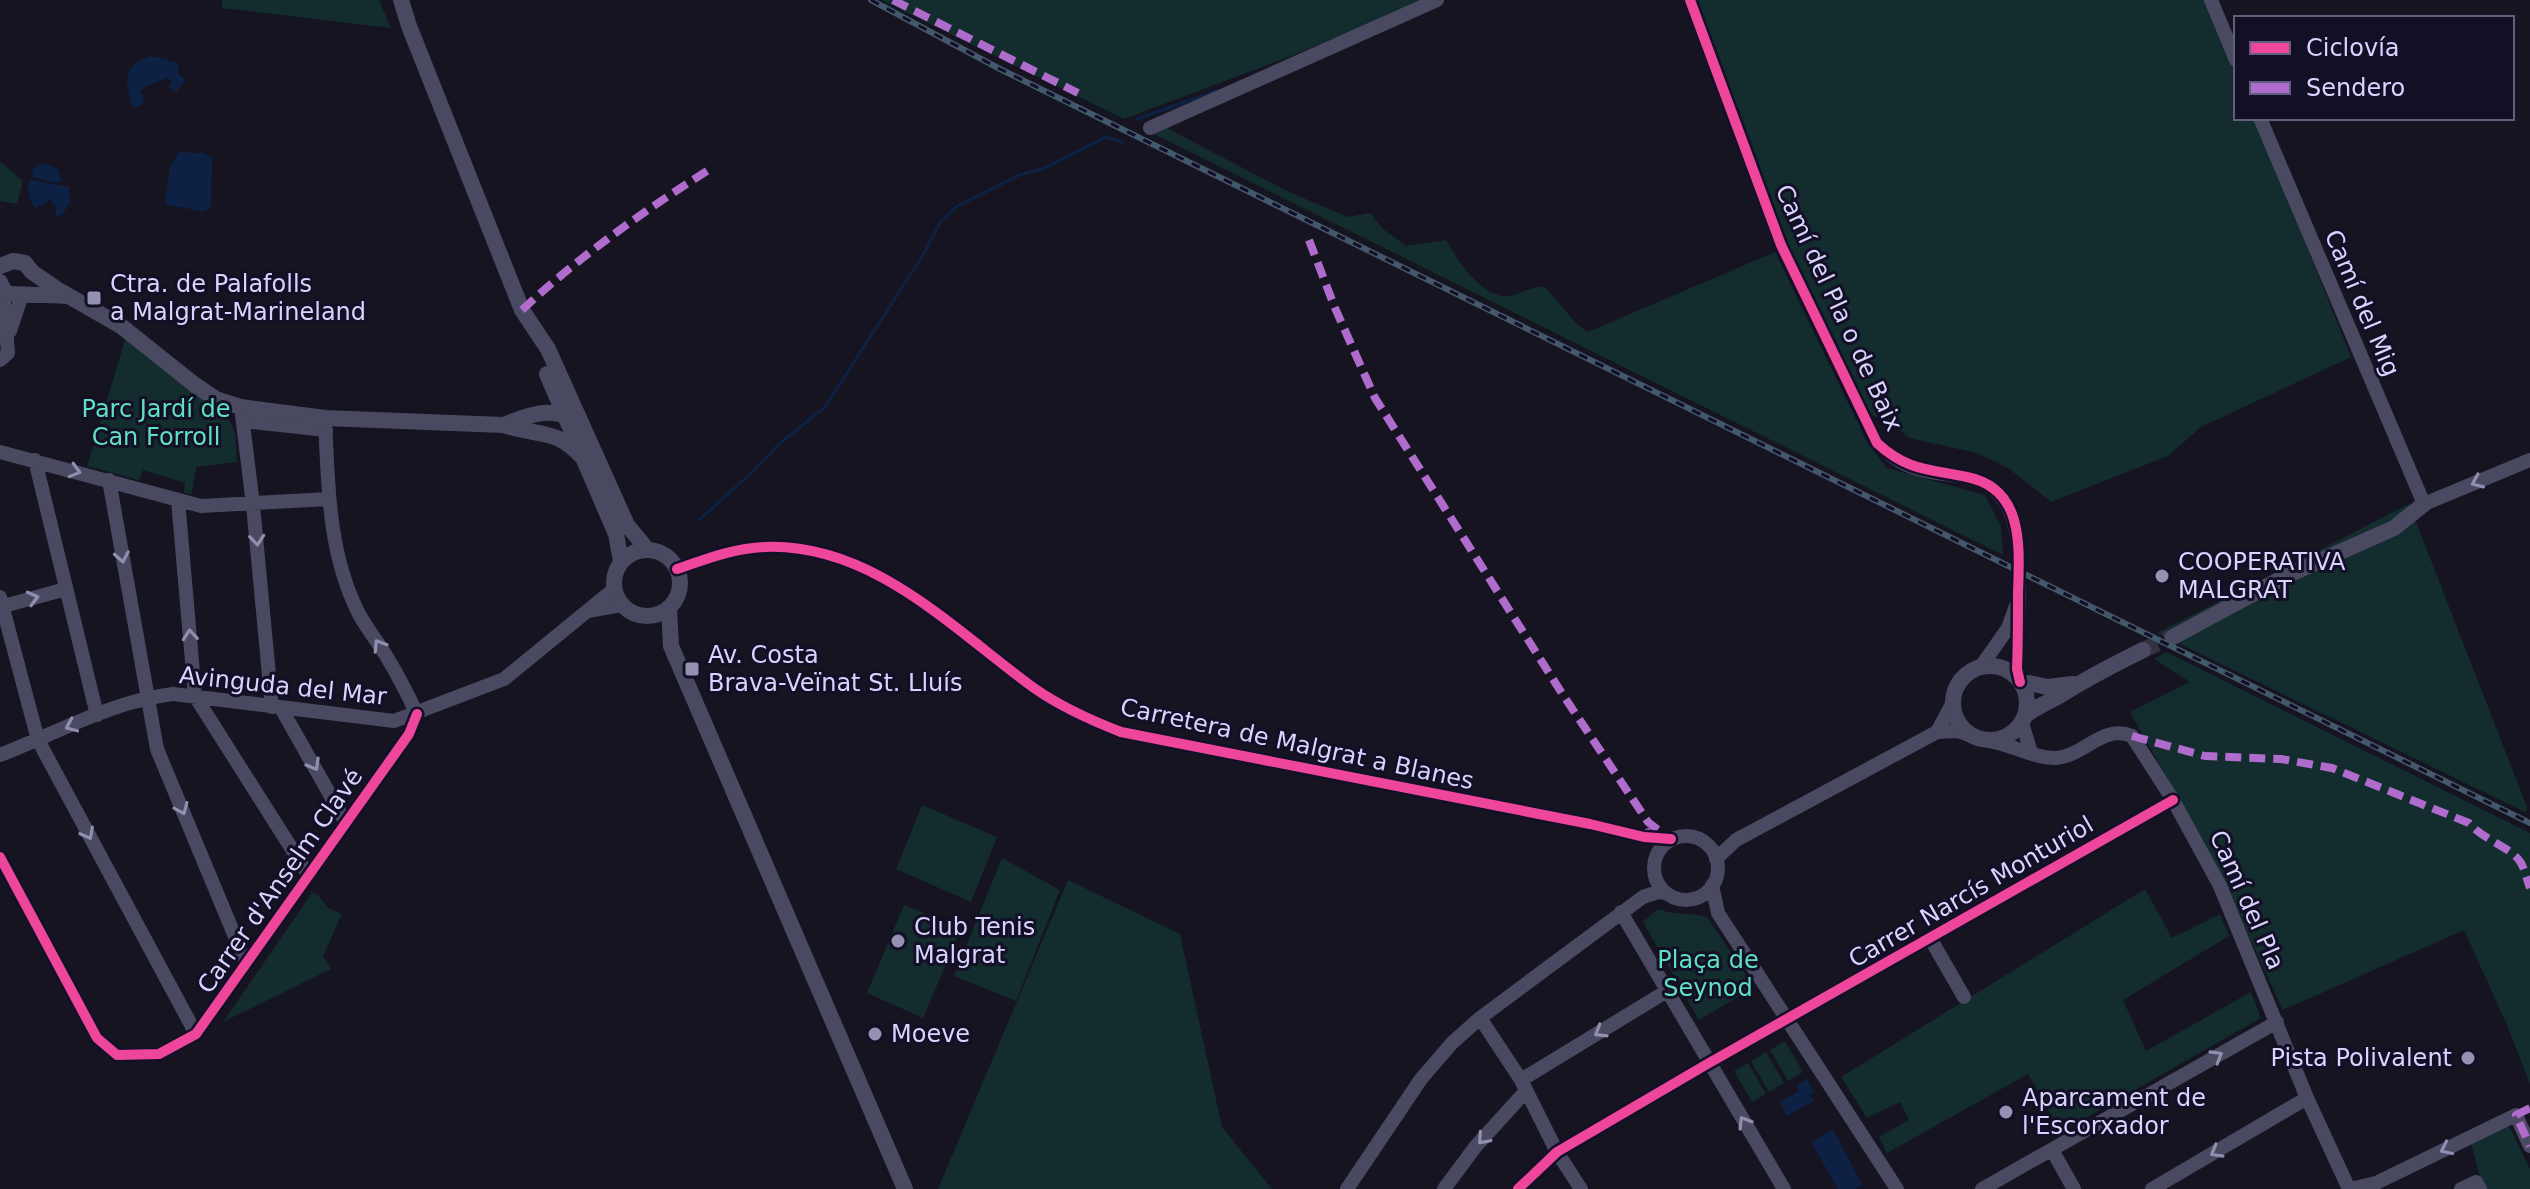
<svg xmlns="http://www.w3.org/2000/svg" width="2530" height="1189" viewBox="0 0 2530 1189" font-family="'DejaVu Sans',sans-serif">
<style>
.green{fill:#132c2d}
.water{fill:#0d2144}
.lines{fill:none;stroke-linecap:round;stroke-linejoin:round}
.stream{stroke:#0d2144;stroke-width:3}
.minor-tunnel{stroke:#333142;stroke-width:14;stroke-dasharray:14 7;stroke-linecap:butt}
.tertiary-tunnel{stroke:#333142;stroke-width:16;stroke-dasharray:16 8;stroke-linecap:butt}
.minor{stroke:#4a4962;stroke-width:14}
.tertiary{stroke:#4a4962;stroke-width:16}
.rail-casing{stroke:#43596b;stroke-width:6}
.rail{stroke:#130f26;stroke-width:3;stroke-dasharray:9;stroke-linecap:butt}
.quiet{stroke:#b06ccc;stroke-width:8;stroke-dasharray:16 8;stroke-linecap:butt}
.cycleway-casing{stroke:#130f26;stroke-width:15}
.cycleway{stroke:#ed469a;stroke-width:10}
.oneway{stroke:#928eb0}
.poi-dot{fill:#9591b1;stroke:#130f26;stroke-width:3}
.labels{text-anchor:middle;stroke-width:6;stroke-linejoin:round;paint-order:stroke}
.poi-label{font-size:24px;fill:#d9d4ff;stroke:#130f26;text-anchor:start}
.street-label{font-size:24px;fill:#d9d4ff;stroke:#130f26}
.park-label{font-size:24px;fill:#5fe0c0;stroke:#130f26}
</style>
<rect width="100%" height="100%" fill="#161421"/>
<path class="green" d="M222 0H379L391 28 222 8Z
M881 0H1426L1291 56 1124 119Z
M1697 0H2209L2236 68V118H2256L2351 357 2201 427 2168 456 2051 502 2008 468 1977 453 1909 438 1896 427 1868 413 1786 244Z
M1161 125 1287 191 1348 217 1370 213 1383 229 1406 246 1446 240C1456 259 1484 300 1509 296 1522 294 1532 285 1545 287L1576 323 1588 332 1775 252 1868 444 1887 468 1985 495 2001 527 2003 555 1152 133Z
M0 161 23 181 17 204 0 201Z
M125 340C152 355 218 399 232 425 237 435 236 451 237 462L196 467 192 494 184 493 185 483 143 470 139 480 87 466Z
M2409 504 2527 807 2525 812 2157 633Z
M2166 652 2530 833V1084L2507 1025 2464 930 2283 1010 2216 866 2130 712 2190 682 2154 659Z
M922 805 997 837 971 902 896 869Z
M1002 858 1060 890 1016 1001 954 976Z
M1068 880 1180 934 1222 1127 1272 1189H938Z
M2145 889 2172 938 2220 914 2229 936 2123 1000 2146 1051 2251 992 2261 1018 2061 1132 2028 1074 1887 1153 1879 1137 1909 1120 1900 1102 1867 1118 1841 1077Z
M312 893 317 894 328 908 342 914 323 956 331 969 223 1022Z
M904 905 961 929 923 1018 867 993Z
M1658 909C1676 916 1693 912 1707 917L1754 987 1699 1020 1643 922Z
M1785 1041 1803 1072 1788 1081 1770 1050Z
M1766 1052 1784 1083 1769 1092 1751 1061Z
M1748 1063 1766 1094 1752 1102 1734 1071Z
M2509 1126 2530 1169V1189H2483L2471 1143Z"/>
<path class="water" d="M151 56 178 63V74L186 80 176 92 168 86 172 81 168 78 146 86 140 92 143 95 144 103 141 106 133 107C130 103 130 99 129 95 124 73 128 64 151 56Z
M179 152 204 153 212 158 211 206 204 212 165 204 170 167Z
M42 163 58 169 61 181 56 183 32 177 33 169Z
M31 180 69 187 71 201 62 215 56 216V207L50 200 36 208C29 203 29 195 28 186Z
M1807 1079 1814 1092 1810 1095 1814 1101 1787 1116 1780 1102 1799 1091 1796 1085Z
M1833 1129 1862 1185 1855 1189H1838L1811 1142Z"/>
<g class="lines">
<path class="stream" d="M1137 119 1216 91
M699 520 751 473 779 444 825 407 923 255 941 221 956 207 1019 175 1045 168 1106 137 1122 142"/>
<path class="minor-tunnel" d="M2019 588V557"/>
<path class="tertiary-tunnel" d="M2143 650 2173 637"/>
<path class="minor" d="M1690 0 1781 245 1877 443C1889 454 1901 465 1918 469 1934 474 1951 474 1967 477 2008 485 2017 521 2019 557
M2211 0 2236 60
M2260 118 2424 504 2530 460
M1150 128 1437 0
M10 331 22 295
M0 360 8 353 3 289
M241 407 253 505 272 707
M325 418C328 484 328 552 358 612 366 628 379 643 388 659 399 677 408 695 417 714
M243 421 326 430
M0 452 201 506 328 499
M35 460 97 715
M109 480 157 749 246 963
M178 500 195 696 309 876
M677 569C706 559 734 548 765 547 873 543 954 630 1034 688 1061 707 1090 720 1121 732L1590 824 1644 837 1671 839
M2019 588 2017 669 2020 682
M0 597 38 740 196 1034
M0 607 66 589
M588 611 621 605
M1980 668 2008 628 2016 606
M281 708 346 823
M2022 723 2031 752
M1937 732 1953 702
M1989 741C2010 744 2036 759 2056 758 2084 756 2102 724 2132 736L2173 800 2220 886 2307 1098 2349 1189
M0 755C57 733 112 701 173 694L394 721 504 679 613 590
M1654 868a32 32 0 1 1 64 0a32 32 0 1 1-64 0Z
M0 857 97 1038 117 1055 159 1054 196 1034 409 734 417 714
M1716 859 1736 840 1937 732 1958 731 1974 737
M1712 885 1718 913 1897 1189
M1621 912 1784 1189
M1930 938 1964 997
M1480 1018 1521 1080 1557 1152 1581 1189
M1521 1080 1667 991
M2052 1150 2074 1189
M1347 1189 1421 1079 1452 1043 1480 1018 1643 897 1658 892 1666 893
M1444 1189 1476 1146 1526 1091
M1518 1189 1557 1152 1709 1063 2173 800
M1982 1189 2277 1022
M2152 1189 2307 1098
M2350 1189 2376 1183 2516 1115 2530 1146
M2461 1189 2476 1182 2480 1189"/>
<path class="tertiary" d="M401 0 409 26 522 310 548 349 627 525 647 549
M0 266 13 261 25 263 32 272 60 291 121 326 195 385 216 399 241 407 325 418 503 425C540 437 555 427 584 459
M0 282C2 287 2 289 7 293 11 295 57 295 67 296
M547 374 616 534 621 561
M503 425C525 417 547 406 569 418
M614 583a33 33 0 1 1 66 0a33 33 0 1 1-66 0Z
M669 608 671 646 905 1189
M2173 637 2288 575 2394 528 2424 504
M1953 703a37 37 0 1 1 74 0a37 37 0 1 1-74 0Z
M2022 685 2029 683 2047 687 2073 684
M2025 716C2037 705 2051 702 2064 693 2089 677 2115 664 2143 650"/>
<defs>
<path id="rail" d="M871 0 1000 69 2530 823"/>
</defs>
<use href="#rail" class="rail-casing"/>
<use href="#rail" class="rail"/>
<path class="quiet" d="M893 0 1078 93
M1309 240 1335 308 1375 398 1563 695 1648 822 1658 830 1646 833
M522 310C582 254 644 211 713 167
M2132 736 2205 756 2281 759 2332 768 2469 823C2483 840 2513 848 2521 863 2525 870 2527 880 2530 888
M2530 1108 2516 1115 2530 1146"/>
<defs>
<path id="cycleway" d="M1690 0 1781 245 1877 443C1907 471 1929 469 1967 477 2026 489 2019 550 2018 595 2018 620 2018 644 2017 669L2020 682
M677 569C706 559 734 548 765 547 873 543 954 630 1034 688 1061 707 1090 720 1121 732L1590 824 1644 837 1671 839
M0 857 97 1038 117 1055 159 1054 196 1034 409 734 417 714
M1518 1189 1557 1152 1709 1063 2173 800"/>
</defs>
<use href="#cycleway" class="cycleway-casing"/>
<use href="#cycleway" class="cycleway"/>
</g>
<defs><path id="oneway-chevron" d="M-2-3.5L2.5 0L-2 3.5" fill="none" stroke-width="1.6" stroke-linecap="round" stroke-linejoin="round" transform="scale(2)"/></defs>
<g class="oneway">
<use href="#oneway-chevron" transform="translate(75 471) rotate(16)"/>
<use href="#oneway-chevron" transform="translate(2477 482) rotate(157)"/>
<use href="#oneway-chevron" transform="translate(257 540) rotate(85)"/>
<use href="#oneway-chevron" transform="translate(122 557) rotate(80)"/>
<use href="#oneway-chevron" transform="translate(33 598) rotate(-15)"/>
<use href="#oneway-chevron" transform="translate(190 635) rotate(-95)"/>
<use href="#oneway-chevron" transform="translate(379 645) rotate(-122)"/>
<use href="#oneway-chevron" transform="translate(71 726) rotate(156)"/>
<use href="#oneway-chevron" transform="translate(314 765) rotate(60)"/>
<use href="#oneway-chevron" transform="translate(182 809) rotate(67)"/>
<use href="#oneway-chevron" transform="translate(88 834) rotate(62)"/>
<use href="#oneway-chevron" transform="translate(1600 1032) rotate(149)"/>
<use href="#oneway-chevron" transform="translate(2217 1056) rotate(-30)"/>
<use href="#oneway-chevron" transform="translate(1744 1122) rotate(-121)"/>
<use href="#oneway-chevron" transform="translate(1483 1139) rotate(131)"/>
<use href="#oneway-chevron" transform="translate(2446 1149) rotate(154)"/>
<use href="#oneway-chevron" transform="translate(2216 1152) rotate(150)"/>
</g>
<g class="poi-dot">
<rect x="86" y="290" width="16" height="16" rx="4"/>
<circle cx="2162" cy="576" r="8"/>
<rect x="684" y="661" width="16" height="16" rx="4"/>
<circle cx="898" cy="941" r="8"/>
<circle cx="875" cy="1034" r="8"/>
<circle cx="2468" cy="1058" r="8"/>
<circle cx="2006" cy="1112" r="8"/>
</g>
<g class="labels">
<g class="poi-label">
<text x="110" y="292">Ctra. de Palafolls<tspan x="110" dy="28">a Malgrat-Marineland</tspan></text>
<text x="2178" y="570">COOPERATIVA<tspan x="2178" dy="28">MALGRAT</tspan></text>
<text x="708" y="663">Av. Costa<tspan x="708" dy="28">Brava-Veïnat St. Lluís</tspan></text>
<text x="914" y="935">Club Tenis<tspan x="914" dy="28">Malgrat</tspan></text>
<text x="891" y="1042">Moeve</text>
<text x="2452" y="1066" text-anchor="end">Pista Polivalent</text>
<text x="2022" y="1106">Aparcament de<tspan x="2022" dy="28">l'Escorxador</tspan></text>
</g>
<g class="street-label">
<text transform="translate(2362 303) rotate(67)" y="8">Camí del Mig</text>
<text transform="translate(1839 308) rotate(65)" y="8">Camí del Pla o de Baix</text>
<text transform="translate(283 686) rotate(6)" y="8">Avinguda del Mar</text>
<text transform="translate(1297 744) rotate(12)" y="8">Carretera de Malgrat a Blanes</text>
<text transform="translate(280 881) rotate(-55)" y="8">Carrer d'Anselm Clavé</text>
<text transform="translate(1971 892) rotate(-30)" y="8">Carrer Narcís Monturiol</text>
<text transform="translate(2247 900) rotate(66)" y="8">Camí del Pla</text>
</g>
<g class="park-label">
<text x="156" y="417">Parc Jardí de<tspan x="156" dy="28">Can Forroll</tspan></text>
<text x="1708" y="968">Plaça de<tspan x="1708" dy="28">Seynod</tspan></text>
</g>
</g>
<rect x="2234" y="16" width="280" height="104" fill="#130f26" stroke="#625e7d" stroke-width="2"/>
<rect x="2250" y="42" width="40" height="12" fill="#ed469a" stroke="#625e7d" stroke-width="2"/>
<text x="2306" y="56" font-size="24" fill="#d9d4ff">Ciclovía</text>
<rect x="2250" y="82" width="40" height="12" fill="#b06ccc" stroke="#625e7d" stroke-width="2"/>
<text x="2306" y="96" font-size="24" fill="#d9d4ff">Sendero</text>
</svg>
